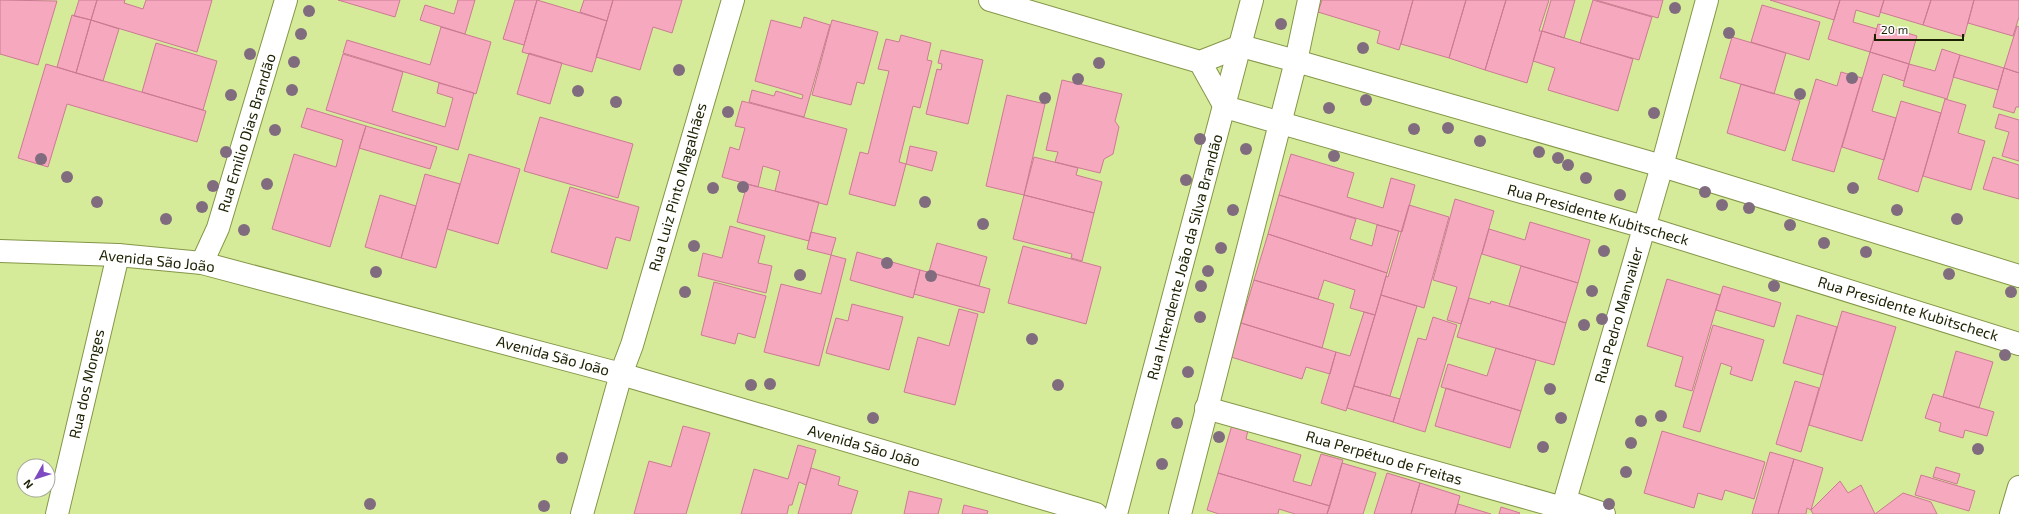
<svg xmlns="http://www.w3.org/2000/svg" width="2019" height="514" viewBox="0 0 2019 514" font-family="'Exo 2',sans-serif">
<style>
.building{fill:#f6a8bf;stroke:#cc7a93}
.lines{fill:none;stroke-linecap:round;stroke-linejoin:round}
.minor-casing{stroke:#849647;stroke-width:24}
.tertiary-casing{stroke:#849647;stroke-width:24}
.secondary-casing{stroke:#849647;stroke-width:24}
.minor{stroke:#fff;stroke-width:22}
.tertiary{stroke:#fff;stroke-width:22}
.secondary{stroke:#fff;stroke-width:22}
.tree{fill:#806c7e}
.labels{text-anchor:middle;stroke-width:3;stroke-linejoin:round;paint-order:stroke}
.street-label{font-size:15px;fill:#1b2202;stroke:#fff}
</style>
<rect width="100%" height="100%" fill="#d6eb9a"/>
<path class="building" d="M0 0 57 1 38 65 0 54Z
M79 0H97L91 20 74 16Z
M97 0H125L124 3 143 9 146 0H212L197 52 91 20Z
M338 0H400L395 17Z
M458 0H475L465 34 420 20 425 5 454 14Z
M515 0H537L524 45 503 39Z
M537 0 607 21 592 72 522 52Z
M584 0H613L607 21 580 12Z
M613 0H682L672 33 653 27 640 70 596 57Z
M1322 0H1413L1399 50 1377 43 1380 31 1318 12Z
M1413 0H1466L1449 58 1401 44Z
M1466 0H1506L1485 70 1449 58Z
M1506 0H1549L1539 31H1542L1527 83 1485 70Z
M1551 0H1575L1564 38 1542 31Z
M1593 0 1652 17 1639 60 1580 43Z
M1596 0H1663L1658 18Z
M1770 0H1840L1834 20Z
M1840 0H1884L1879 17 1856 10 1853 22 1877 29 1870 52 1828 39Z
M1884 0H1931L1923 25 1880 12Z
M1931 0H1974L1964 37 1923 25Z
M1974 0H2019V17L2013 36 1968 23Z
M1762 5 1820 22 1809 60 1751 42Z
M72 15 91 20 76 73 57 67Z
M804 17 830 25 804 117 749 102 752 90 774 96 776 91 802 99 803 95 755 81 771 20 801 28Z
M91 20 119 29 103 81 76 73Z
M832 20 878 32 864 84 857 82 851 105 812 95Z
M1878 24 1917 36 1909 64 1870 52Z
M2017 26 2019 27V73L2004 68Z
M441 27 491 42 476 94 343 53 347 40 430 65Z
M1542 31 1633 59 1618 111 1548 90 1555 68 1533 61Z
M901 35 931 43 927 60 932 61 920 108 913 106 899 162 906 164 895 206 849 194 860 152 868 154 889 71 878 69 886 39 899 42Z
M1732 37 1786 53 1774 94 1720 78Z
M156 43 217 61 203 110 142 92Z
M1942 49 1960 55 1947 99 1903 86 1909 64 1935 71Z
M941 50 983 60 968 124 926 114 937 69 941 70 942 64 938 63Z
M1870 52 1909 64 1904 81 1883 74 1872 111 1896 118 1884 160 1842 147Z
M529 53 562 63 550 104 517 94Z
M343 54 403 72 392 111 445 127 453 98 437 93 439 83 474 93 458 150 326 110Z
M1960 55 2004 68 1998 90 1953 77Z
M46 64 206 111 197 142 67 104 48 167 18 158Z
M2004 68 2019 73V107H2016L2014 113 1993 107Z
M1841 72 1862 78 1834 172 1792 160 1816 79 1837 86Z
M1062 80 1122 94 1115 121 1119 127 1113 154 1104 159 1100 173 1055 162 1058 152 1046 150Z
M1741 84 1800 101 1785 151 1727 133Z
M1007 95 1045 104 1024 195 986 186Z
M1945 99 1966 105 1958 133 1985 141 1971 190 1923 176Z
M742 101 847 129 827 205 775 191 780 171 763 166 758 187 722 177 730 147 739 150 745 128 735 126Z
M1901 101 1941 113 1918 192 1878 179Z
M307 108 366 126 330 247 272 229 294 154 336 167 343 140 301 127Z
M1999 114 2019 120V161L2002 156 2009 132 1995 128Z
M540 117 633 144 618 198 524 171Z
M366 126 437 147 430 169 359 148Z
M910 146 937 152 932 171 906 164Z
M469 154 520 169 498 244 447 229Z
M1291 154 1354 173 1347 197 1383 208 1391 178 1415 185 1402 232 1279 195Z
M1034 157 1078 168 1076 175 1102 182 1094 213 1024 195Z
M1993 157 2019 165V199L1983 189Z
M425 174 460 184 436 268 401 258Z
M747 184 819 202 809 241 737 222Z
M570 187 639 207 630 241 616 237 607 269 551 252Z
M380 195 416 206 401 258 365 247Z
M1024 195 1094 213 1082 261 1071 258 1072 254 1013 239Z
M1279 195 1356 219 1350 239 1372 246 1377 225 1399 231 1387 273 1268 234Z
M1455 199 1494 211 1461 324 1447 320 1457 287 1433 280Z
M1409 205 1449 217 1424 308 1381 295 1386 276 1388 277Z
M1530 222 1590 240 1578 283 1482 254 1489 229 1525 240Z
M730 226 765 236 758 263 772 266 766 293 698 276 703 253 722 258Z
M811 232 836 238 831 255 807 249Z
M1268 234 1387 273 1375 315 1350 308 1355 290 1324 280 1318 299 1254 280Z
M937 243 987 257 979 286 929 272Z
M1023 246 1101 267 1086 324 1008 303Z
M857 252 920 270 913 298 850 280Z
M831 255 846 259 819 366 764 352 781 284 821 294Z
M1521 266 1578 283 1566 323 1509 306Z
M920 270 990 289 984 313 914 294Z
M1667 279 1720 295 1692 391 1675 386 1683 357 1647 346Z
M1254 280 1334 304 1322 348 1241 323Z
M714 282 766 296 755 338 738 333 735 344 701 335Z
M1723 286 1781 303 1774 327 1716 310Z
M1381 295 1417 306 1390 396 1354 386Z
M1469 298 1490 304 1491 301 1566 323 1554 365 1457 337Z
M852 304 903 317 889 370 826 353 836 318 848 321Z
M959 309 978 314 955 405 904 392 918 337 949 346Z
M1842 311 1896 327 1862 441 1809 425Z
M1364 312 1375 315 1346 411 1321 403 1336 352 1350 356Z
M1797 315 1837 327 1823 375 1783 363Z
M1433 317 1457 325 1425 432 1393 422 1418 338 1426 340Z
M1241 323 1336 352 1330 374 1306 367 1302 379 1231 357Z
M1713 325 1764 340 1752 381 1730 374 1732 367 1721 363 1700 432 1683 427Z
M1496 348 1536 360 1521 411 1441 387 1448 364 1487 376Z
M1956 351 1993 362 1979 408 1943 397Z
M1795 381 1819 388 1801 452 1776 444Z
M1354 386 1400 399 1393 422 1347 408Z
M1446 388 1521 411 1510 448 1435 426Z
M1933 394 1994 412 1987 436 1965 430 1963 438 1939 431 1941 423 1925 418Z
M1232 425 1248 430 1246 439 1301 455 1293 481 1311 486 1321 454 1343 460 1330 506 1218 473Z
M683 426 710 433 686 514H634L649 461 671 467Z
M1662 431 1765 462 1754 499 1725 490 1722 500 1698 493 1694 508 1644 493Z
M798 445 816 450 806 485 799 482 792 505H789L787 514H741L754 469 788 479Z
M1770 452 1794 459 1778 514H1752Z
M1794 459 1823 468 1811 510 1807 508 1806 514H1778Z
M1342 463 1376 473 1363 514H1327Z
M1936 467 1960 474 1957 484 1933 477Z
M811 468 840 477 838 485 858 491 851 514H798Z
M1218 473 1330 506 1327 514H1295L1279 509 1278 514H1219L1207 510Z
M1387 473 1420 483 1411 514H1374Z
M1921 475 1975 491 1969 511 1915 495Z
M1840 481 1848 493 1861 485 1875 514 1903 493 1931 502 1937 514H1813L1811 510Z
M1420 483 1460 496 1455 514H1411Z
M909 491 942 499 938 514H904Z
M1458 504 1491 514H1455Z
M964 505 988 511 987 514H962Z
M1501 507 1520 513 1519 514H1499Z"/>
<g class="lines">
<defs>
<path id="minor" d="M990 0 1200 62 1241 46 1296 61 1662 166 2019 276
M1200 62 1225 107 1644 227 2019 344
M202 263 218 228 286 0
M1206 408 1563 508
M1565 501 1604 514
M57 514 118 255
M582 514 621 374 632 345 733 0
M1561 514 1662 166 1707 0"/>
<path id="tertiary" d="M0 251 118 255 202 263 621 374 1096 514
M1116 514 1252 0
M1180 514 1296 61 1309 0"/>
<path id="secondary" d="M2011 514 2019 487"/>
</defs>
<use href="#minor" class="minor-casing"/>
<use href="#tertiary" class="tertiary-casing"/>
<use href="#secondary" class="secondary-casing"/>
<use href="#minor" class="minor"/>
<use href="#tertiary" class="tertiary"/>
<use href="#secondary" class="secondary"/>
</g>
<g class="tree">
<circle cx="1675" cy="8" r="6"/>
<circle cx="309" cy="11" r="6"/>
<circle cx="1281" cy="24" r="6"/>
<circle cx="1729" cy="33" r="6"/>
<circle cx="301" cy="34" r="6"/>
<circle cx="1363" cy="48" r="6"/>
<circle cx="250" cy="54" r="6"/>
<circle cx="294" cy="62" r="6"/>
<circle cx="1099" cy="63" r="6"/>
<circle cx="679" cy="70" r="6"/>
<circle cx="1852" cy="78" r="6"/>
<circle cx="1078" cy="79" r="6"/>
<circle cx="292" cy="90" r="6"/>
<circle cx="578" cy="91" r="6"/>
<circle cx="1800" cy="94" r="6"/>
<circle cx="231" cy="95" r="6"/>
<circle cx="1045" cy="98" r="6"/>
<circle cx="1366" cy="100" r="6"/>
<circle cx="616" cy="102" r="6"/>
<circle cx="1329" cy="108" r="6"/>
<circle cx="728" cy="112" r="6"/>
<circle cx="1654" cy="113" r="6"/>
<circle cx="1448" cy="128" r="6"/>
<circle cx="1414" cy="129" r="6"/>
<circle cx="275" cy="130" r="6"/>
<circle cx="1200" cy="139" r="6"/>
<circle cx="1480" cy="141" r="6"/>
<circle cx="1246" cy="149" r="6"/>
<circle cx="226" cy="152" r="6"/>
<circle cx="1539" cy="152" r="6"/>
<circle cx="1334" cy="156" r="6"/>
<circle cx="1558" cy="158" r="6"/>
<circle cx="41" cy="159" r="6"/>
<circle cx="1568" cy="165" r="6"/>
<circle cx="67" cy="177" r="6"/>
<circle cx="1586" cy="178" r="6"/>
<circle cx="1186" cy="180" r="6"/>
<circle cx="267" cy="184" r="6"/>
<circle cx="213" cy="186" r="6"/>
<circle cx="743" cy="187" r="6"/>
<circle cx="713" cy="188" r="6"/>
<circle cx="1853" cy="188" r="6"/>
<circle cx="1705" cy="192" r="6"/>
<circle cx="1620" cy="195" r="6"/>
<circle cx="97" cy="202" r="6"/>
<circle cx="925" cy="202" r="6"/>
<circle cx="1722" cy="205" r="6"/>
<circle cx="202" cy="207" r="6"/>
<circle cx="1749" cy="208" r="6"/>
<circle cx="1233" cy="210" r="6"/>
<circle cx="1897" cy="210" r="6"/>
<circle cx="166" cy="219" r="6"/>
<circle cx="1957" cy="219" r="6"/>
<circle cx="983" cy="224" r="6"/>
<circle cx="1790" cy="225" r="6"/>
<circle cx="244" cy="230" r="6"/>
<circle cx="1824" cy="243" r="6"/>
<circle cx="694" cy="246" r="6"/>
<circle cx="1221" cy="248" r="6"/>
<circle cx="1604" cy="251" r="6"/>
<circle cx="1866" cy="252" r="6"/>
<circle cx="887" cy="263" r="6"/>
<circle cx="1208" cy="271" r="6"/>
<circle cx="376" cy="272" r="6"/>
<circle cx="1949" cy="274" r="6"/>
<circle cx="800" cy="275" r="6"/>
<circle cx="931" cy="276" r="6"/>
<circle cx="1201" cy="286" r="6"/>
<circle cx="1774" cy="286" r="6"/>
<circle cx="1592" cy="291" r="6"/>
<circle cx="685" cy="292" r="6"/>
<circle cx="2011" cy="292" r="6"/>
<circle cx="1200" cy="317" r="6"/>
<circle cx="1602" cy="319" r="6"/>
<circle cx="1584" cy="325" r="6"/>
<circle cx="1032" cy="339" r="6"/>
<circle cx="2005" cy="355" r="6"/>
<circle cx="1188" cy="372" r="6"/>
<circle cx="770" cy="384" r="6"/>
<circle cx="751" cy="385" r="6"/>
<circle cx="1058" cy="385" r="6"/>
<circle cx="1550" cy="389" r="6"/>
<circle cx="1661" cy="416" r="6"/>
<circle cx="873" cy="418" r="6"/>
<circle cx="1561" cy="418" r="6"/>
<circle cx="1641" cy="421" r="6"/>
<circle cx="1177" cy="423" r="6"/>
<circle cx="1219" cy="437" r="6"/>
<circle cx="1631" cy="443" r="6"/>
<circle cx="1543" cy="447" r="6"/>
<circle cx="1978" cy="449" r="6"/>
<circle cx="562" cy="458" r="6"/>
<circle cx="1162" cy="464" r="6"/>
<circle cx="1626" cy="472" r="6"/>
<circle cx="370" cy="504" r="6"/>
<circle cx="1609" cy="504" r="6"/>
<circle cx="544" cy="506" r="6"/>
</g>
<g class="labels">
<g class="street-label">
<text transform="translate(247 133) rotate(-73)" y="5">Rua Emilio Dias Brandão</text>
<text transform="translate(678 187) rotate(-74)" y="5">Rua Luiz Pinto Magalhães</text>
<text transform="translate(1598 215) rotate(16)" y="5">Rua Presidente Kubitscheck</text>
<text transform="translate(1185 257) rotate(-75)" y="5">Rua Intendente João da Silva Brandão</text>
<text transform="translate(157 261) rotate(6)" y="5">Avenida São João</text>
<text transform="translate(1908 309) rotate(17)" y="5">Rua Presidente Kubitscheck</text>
<text transform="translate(1619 315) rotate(-74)" y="5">Rua Pedro Manvailer</text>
<text transform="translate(553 356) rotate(15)" y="5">Avenida São João</text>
<text transform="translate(87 384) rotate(-77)" y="5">Rua dos Monges</text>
<text transform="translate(864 446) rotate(16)" y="5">Avenida São João</text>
<text transform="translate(1384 458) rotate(16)" y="5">Rua Perpétuo de Freitas</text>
</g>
</g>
<g transform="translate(36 478) rotate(231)"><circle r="19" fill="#ffffff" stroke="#a4a79a"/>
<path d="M0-3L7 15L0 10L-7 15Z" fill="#7e4ac2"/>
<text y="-6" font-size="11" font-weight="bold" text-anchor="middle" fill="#1b2202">N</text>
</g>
<path d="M1875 34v6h88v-6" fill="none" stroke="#1b2202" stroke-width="2"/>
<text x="1881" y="34" font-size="12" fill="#1b2202" stroke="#ffffff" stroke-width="3" paint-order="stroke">20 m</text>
</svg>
